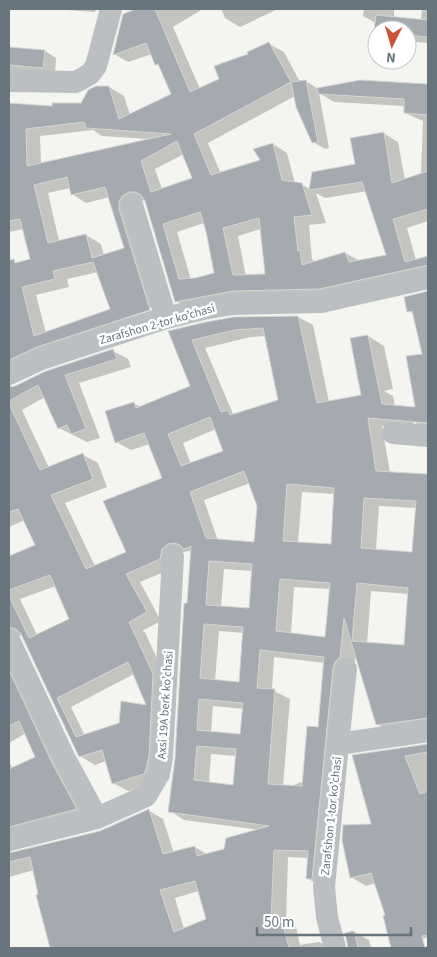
<svg xmlns="http://www.w3.org/2000/svg" width="437" height="957" viewBox="0 0 437 957" font-family="'Source Sans 3',sans-serif">
<style>
.shadow{fill:#0003;fill-rule:evenodd}
.building{fill:#a4aaaf;stroke:#d5d5d4;fill-rule:evenodd}
.lines{fill:none;stroke-linecap:round;stroke-linejoin:round}
.minor{stroke:#bbbfc2;stroke-width:22}
.labels{text-anchor:middle;stroke-width:5;stroke-linejoin:round;paint-order:stroke}
.street-label{font-size:12px;fill:#67757e;stroke:#fff}
</style>
<rect width="100%" height="100%" fill="#f4f4f1"/>
<path class="shadow" d="M53 9H96L95 12Z
M139 9H203L173 27 200 89 220 79 250 55 269 44 284 52 300 82 306 81 318 89 360 81 428 85V221L407 228 416 260 428 258V276L191 310 176 301 146 200H144L137 205 164 318 10 381 11 388 113 351 128 359 131 367 79 383 100 438 87 442 59 428 45 397 22 410 49 468 83 455 98 463 107 487 65 503 95 566 128 552 163 479 150 444 131 450 116 442 133 403 141 407 192 386 170 332 298 317 313 325 329 402 363 396 368 336 384 346 393 389 384 391 393 396 395 407 416 409 413 391 428 392V429L382 426 390 473 428 477V728L392 733 377 724 356 654 322 887 307 878 309 858 288 857 286 921 296 927 300 945 319 942 331 948H52L37 896 40 895 34 870 9 877V761L13 769 37 758 26 733 9 743V557L37 546 25 520 9 527V266L31 260 24 229 9 232V105L53 107 81 104 109 87 124 96 130 115 173 95 161 67 156 64 152 54 128 62 114 54 133 12ZM319 93 334 102 405 106V113L423 121 421 174 405 180 398 142 383 133 357 165 311 190 301 184 295 183 287 153 273 144 262 161 221 174 208 143 295 96 313 142 325 149 329 148ZM93 130 102 136 150 139 41 164 40 136ZM184 154 194 179 162 189 155 169ZM70 188 72 194 86 203 110 197 126 249 104 256 101 244 86 235 59 241 48 193ZM367 191 388 256 360 261 345 253 315 262 312 259 309 225 326 223 316 193 325 198ZM204 223 215 273 191 280 177 232ZM261 229 266 275 246 276 238 236ZM98 272 111 310 46 333 36 295 69 287 67 279ZM155 306 156 309 124 319V317ZM266 336 280 401 233 414 205 348 251 337ZM414 414H417L416 428H413ZM216 429 225 451 191 464 183 443ZM250 483 258 505 255 544 218 541 204 500ZM302 492 335 494 332 545 298 543ZM379 506 417 508 413 553 376 550ZM189 551 192 552 188 605 176 758 170 811 184 820 259 830 225 850 208 855 195 847 174 853 163 819 149 811 101 832 12 854 11 845 91 818 18 636 23 635 80 756 95 765 106 761 113 783 128 791 159 782 168 683 145 632 142 631 161 621 140 582 174 568 183 552ZM224 569 253 571 251 609 221 607ZM56 586 71 620 37 635 20 599ZM294 587 331 589 327 638 291 634ZM371 591 409 594 405 646 367 644ZM219 631 244 633 240 683 215 681ZM274 657 325 663 319 728 304 781 291 786H283L290 699 272 690ZM134 674 148 706 120 724 85 736 71 707ZM213 706 244 709 242 735 211 732ZM211 754 236 756 234 786 209 783ZM199 891 208 920 184 929 175 898Z
M221 9H278L240 27 225 18Z
M364 9H394V18L421 21 422 9H428V43L407 41V30H377V32L375 31 376 23 363 16Z
M9 48 45 51 56 58 55 74 9 70Z
M428 293V364L426 363 414 314 408 311 405 298Z
M428 745V937L404 945 386 916 376 883 366 886 351 877 373 825 354 756Z
M354 932 369 940 371 948H349L346 934Z"/>
<path class="building" d="M136 9H155L190 92 219 79 214 66 248 54 247 52 269 42 291 82 194 134 211 175 260 160 253 149 273 143 282 180 302 183 312 215 294 217 298 251 300 250 302 265 345 252 349 262 386 255 362 182 309 190 312 172 355 164 350 138 384 132 392 183 428 171V209L393 219 405 262 428 256V265L319 289 233 291 175 302 145 201 141 195 135 192H129L122 196 119 202V209L150 310 37 347 9 360V260L14 259 15 263 30 259 20 219 9 221V103L52 106V103H81L88 90 96 86H109L119 119 171 94 158 64 155 65 146 43 113 55 123 14ZM84 122 86 128 171 134 27 166 26 129ZM177 141 192 178 151 192 141 161ZM67 177 71 195 105 187 124 248 92 258 86 234 48 243 34 185ZM200 212 206 231 214 273 195 278 179 279 163 224ZM259 218 265 274 233 275 223 228ZM93 262 110 309 34 336 22 287 55 279 53 271Z
M376 15 428 20V37L407 35V30L374 31Z
M9 47 45 50 43 68 9 65Z
M306 80 318 142 312 143 296 107 291 82Z
M360 80 428 84V115L404 113V99L318 94 317 88Z
M428 291V423L368 418 376 471 428 474V718L376 725 344 618 340 657 335 662 333 668 312 879H306L308 851 274 850 271 919 281 917 289 948H50L36 895 38 894 30 857 9 862V853L100 831 149 809 163 854 195 846 197 856 224 849 226 838 269 826 168 812 175 758 184 603H187L191 546 184 549 180 545 174 543 168 544 162 549 160 559 126 574 147 612 129 622 153 674 149 756 146 769 144 774 112 784 102 750 79 757 21 634 16 629 9 627V596L29 638 69 619 50 575 9 590V556L35 545 18 509 9 512V404L40 470 83 453 93 479 51 495 86 569 126 552 103 501 162 478 144 433 115 443 105 411 134 402 136 408 190 386 168 331 206 322 234 317 298 316 317 403 361 395 350 338 368 335 382 404 415 407 406 356 422 354 412 311 407 312 404 297ZM263 328 278 400 230 415 228 410 221 412 192 340 235 330ZM210 417 223 451 181 466 168 434ZM244 471 257 506 254 542 206 538 190 492ZM287 484 334 488 331 544 283 541ZM364 498 416 501 412 552 361 548ZM209 561 252 564 249 608 206 605ZM280 579 330 583 325 637 276 631ZM357 583 408 588 404 645 352 641ZM204 624 243 627 239 682 200 678ZM260 650 324 657 318 727 307 726 302 786 268 784 275 689 257 688ZM128 662 146 705 121 701 119 723 76 737 57 698ZM199 699 243 703 240 734 197 730ZM197 746 236 749 233 785 194 780ZM195 881 206 919 174 932 160 890Z
M113 349 117 359 65 375 86 429 71 434 67 425 58 429 38 385 9 401V387L15 386 46 371Z
M9 670 52 763 77 809 9 827V769L35 757 19 721 9 726Z
M428 744V752L405 756 420 794 428 791V935L422 936 425 948H391L383 916 385 915 371 873 350 878 342 840 343 825 371 824 352 755Z
M354 931 358 948H348L345 933Z"/>
<g class="lines">
<path class="minor" d="M9 81 76 82 90 74 96 66 111 9
M132 205 166 318
M9 374 41 359 166 318 203 309 233 304 321 302 428 278
M393 433 428 436
M9 640 64 757 97 818
M338 744 346 669
M9 840 97 818 146 796 159 774 162 757 173 556
M335 948 327 917 324 887 338 744 428 731"/>
</g>
<g class="labels">
<g class="street-label">
<text transform="translate(157 324) rotate(-16)" y="4">Zarafshon 2-tor koʼchasi</text>
<text transform="translate(165 705) rotate(-86)" y="4">Аxsi 19А berk koʼchasi</text>
<text transform="translate(331 816) rotate(-84)" y="4">Zarafshon 1-tor koʼchasi</text>
</g>
</g>
<rect width="437" height="957" fill="none" stroke="#67757e" stroke-width="20"/>
<g transform="translate(392 45) rotate(185)"><circle r="24" fill="#ffffff" stroke="#c2c8cb"/>
<path d="M0-4L9 19L0 12L-9 19Z" fill="#cc5239"/>
<text y="-8" font-size="14" font-weight="bold" text-anchor="middle" fill="#67757e">N</text>
</g>
<path d="M257 927v8h154v-8" fill="none" stroke="#67757e" stroke-width="2.5"/>
<text x="264" y="927" font-size="15" fill="#67757e" stroke="#ffffff" stroke-width="4" paint-order="stroke">50 m</text>
</svg>
